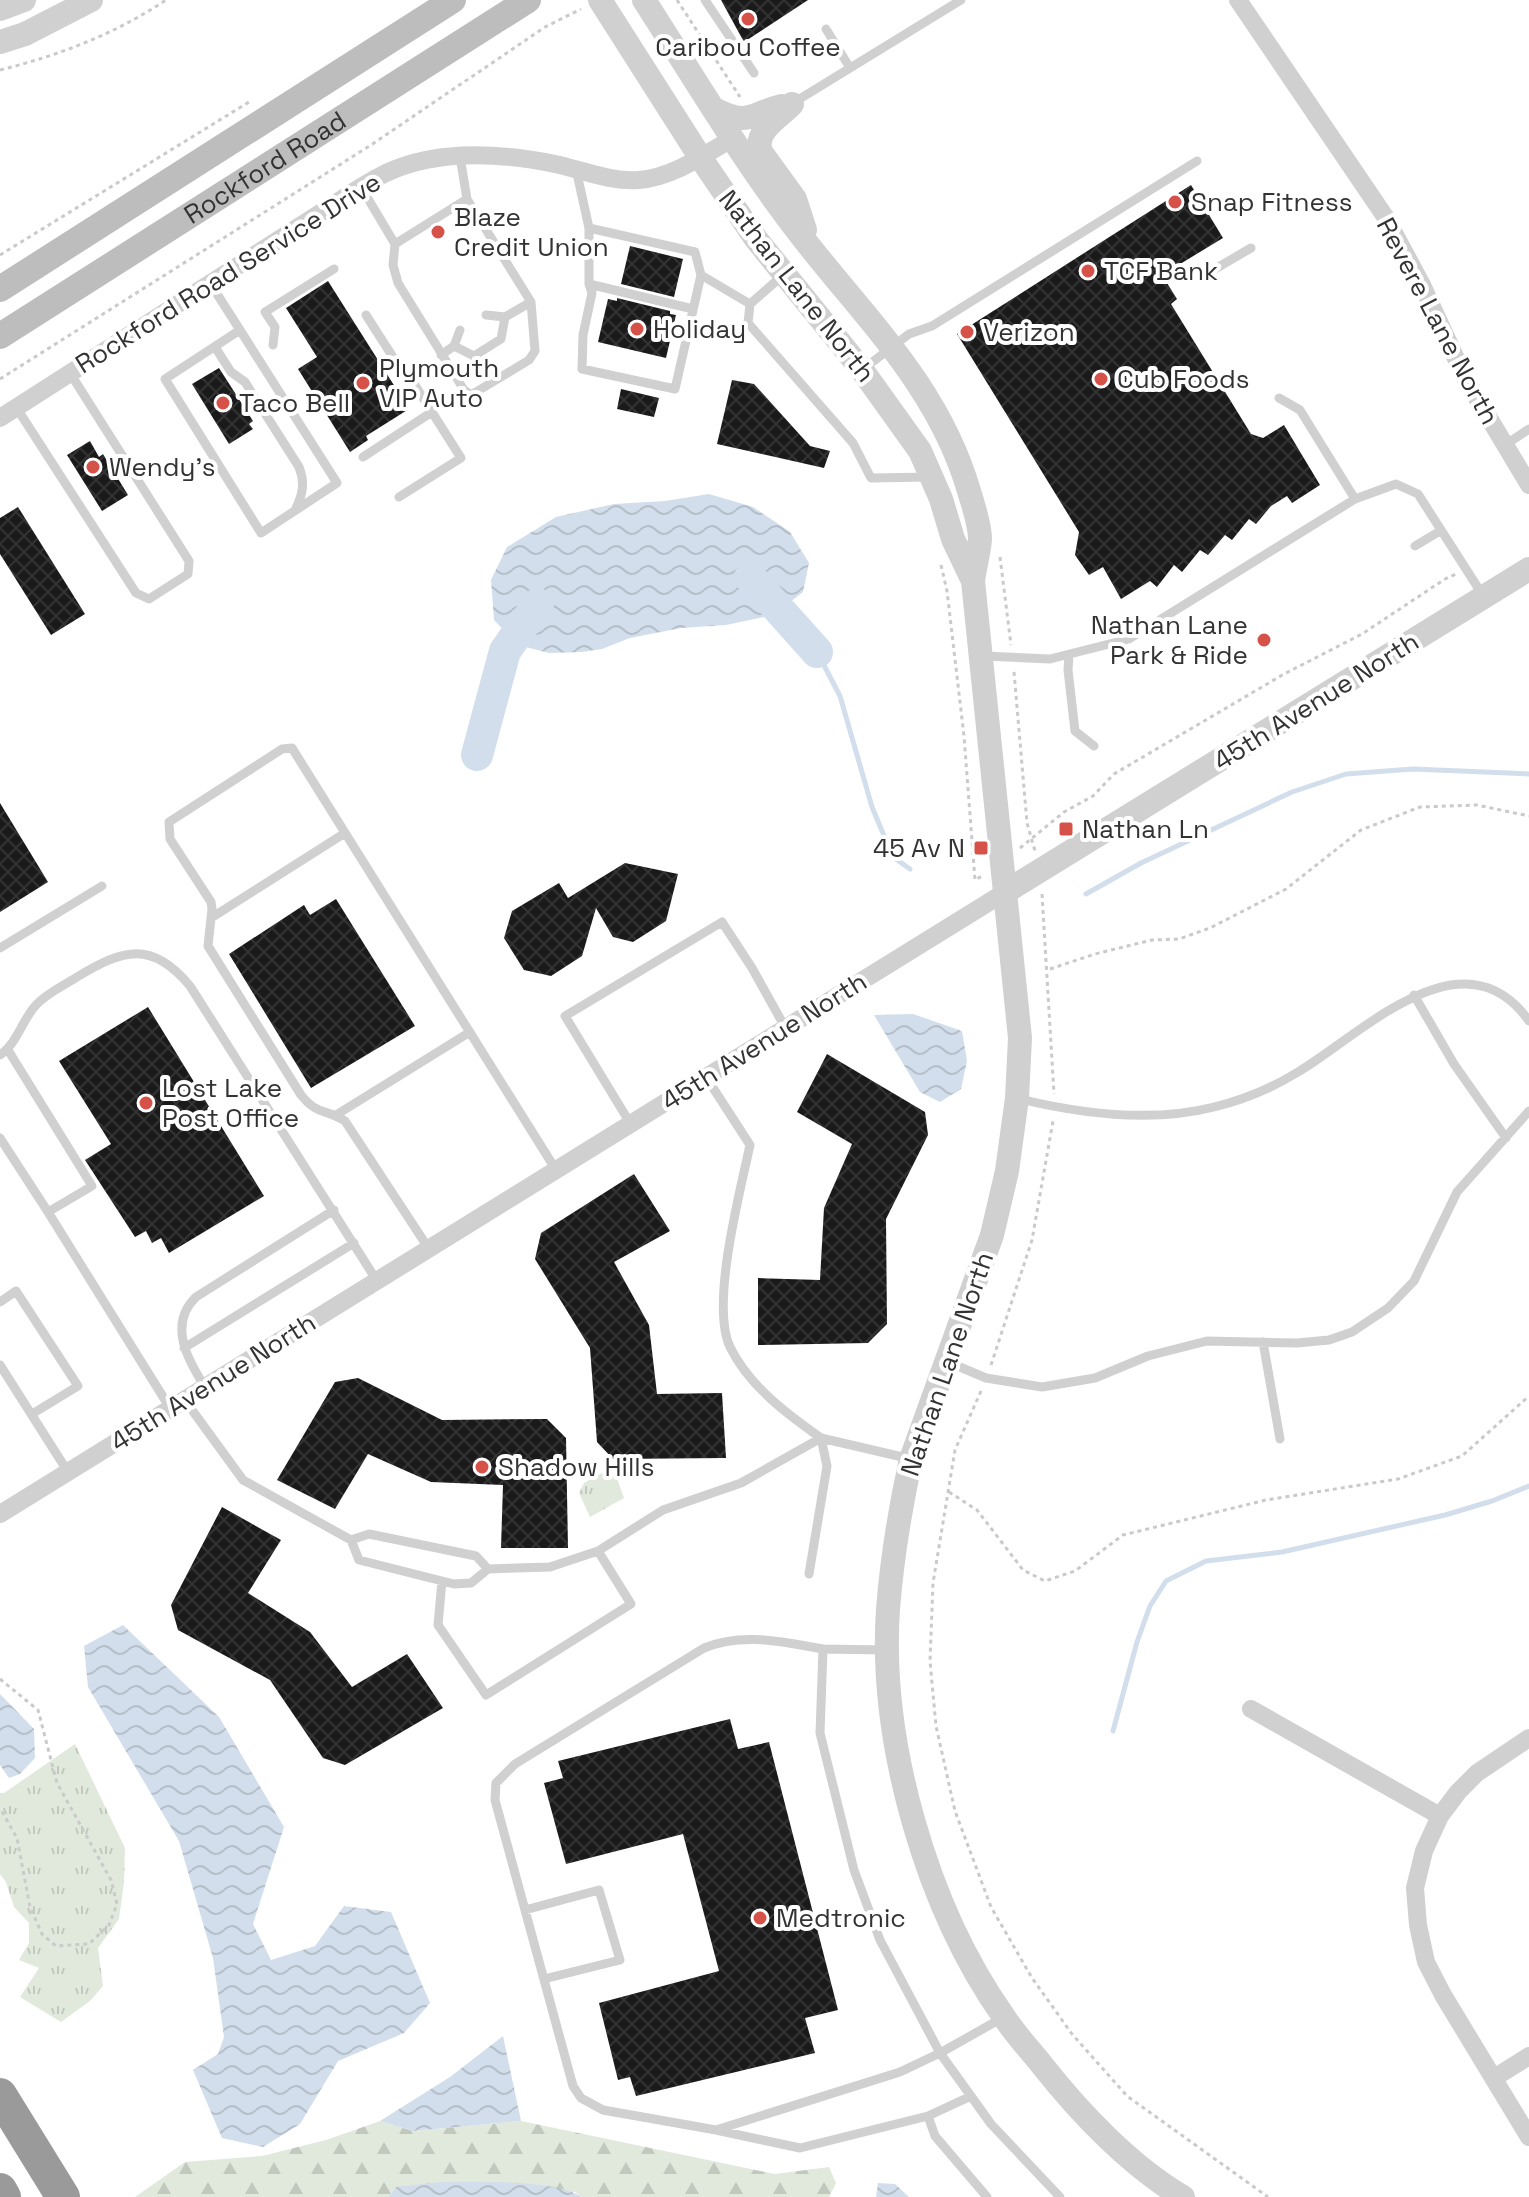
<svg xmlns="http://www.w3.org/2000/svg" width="1529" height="2197" viewBox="0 0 1529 2197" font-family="'Space Grotesk',sans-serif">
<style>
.forest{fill:url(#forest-firs)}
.park{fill:url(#park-tufts)}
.water{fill:url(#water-waves)}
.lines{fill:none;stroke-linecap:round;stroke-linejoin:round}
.stream{stroke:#d2deeb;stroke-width:5}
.river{stroke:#d2deeb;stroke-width:32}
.building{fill:url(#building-cross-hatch)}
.path{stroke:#cacaca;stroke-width:3;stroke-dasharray:4 4;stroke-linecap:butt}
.service{stroke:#d0d0d0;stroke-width:9}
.minor{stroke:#d0d0d0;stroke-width:18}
.tertiary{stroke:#d0d0d0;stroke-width:24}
.secondary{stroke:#bdbdbd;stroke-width:26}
.motorway{stroke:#9a9a9a;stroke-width:34}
.poi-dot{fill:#d65249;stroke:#fff;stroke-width:3}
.labels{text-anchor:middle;stroke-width:8;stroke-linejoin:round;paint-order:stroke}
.poi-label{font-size:26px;fill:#333;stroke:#fff;text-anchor:start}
.street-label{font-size:26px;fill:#333;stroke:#fff}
</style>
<defs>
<pattern id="forest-firs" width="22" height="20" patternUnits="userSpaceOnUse" patternTransform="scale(2)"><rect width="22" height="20" fill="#e1e9dd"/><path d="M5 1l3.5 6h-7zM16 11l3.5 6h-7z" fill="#c2c8be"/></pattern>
<pattern id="park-tufts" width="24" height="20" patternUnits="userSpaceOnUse" patternTransform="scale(2)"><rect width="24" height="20" fill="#e1e9dd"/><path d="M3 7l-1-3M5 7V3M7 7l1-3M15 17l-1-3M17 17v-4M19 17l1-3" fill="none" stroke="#c2c8be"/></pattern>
<pattern id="water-waves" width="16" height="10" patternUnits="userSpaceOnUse" patternTransform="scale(2)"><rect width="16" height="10" fill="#d2deeb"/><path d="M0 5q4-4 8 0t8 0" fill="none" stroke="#b5bfca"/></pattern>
<pattern id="building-cross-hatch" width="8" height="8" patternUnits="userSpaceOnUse" patternTransform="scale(2)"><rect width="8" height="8" fill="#1a1a1a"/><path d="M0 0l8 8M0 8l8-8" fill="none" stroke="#333"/></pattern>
</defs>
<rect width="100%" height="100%" fill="#fff"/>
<path class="forest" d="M380 2121 413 2131 521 2121 775 2174 829 2167 836 2183 829 2197H582L575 2192 409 2187H396L388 2197H135L185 2162 262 2156 326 2140Z"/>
<path class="park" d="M602 1473 616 1476 624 1498 590 1517 579 1493 584 1483Z
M75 1744 125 1848 124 1882 119 1919 98 1948 103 1986 90 2001 61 2022 20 1997 39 1968 19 1960 29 1943V1923L14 1907 6 1882 0 1874V1793H4Z"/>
<path class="water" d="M709 494 753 507 790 532 809 563 803 592 773 615 726 625 681 628 630 638 602 649 582 652 549 653 518 645 494 620 491 580 507 547 556 517 614 504 665 501Z
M913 1014 962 1031 967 1061 961 1089 940 1102 920 1092 874 1015Z
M123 1625 219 1717 284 1827 253 1924 271 1960 315 1946 344 1906 391 1912 430 2003 404 2033 338 2061 300 2124 263 2147 222 2138 193 2070 218 2054 224 2037 213 1958 179 1841 88 1687 84 1646Z
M0 1694 34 1729 35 1758 20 1774 9 1778 0 1765Z
M503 2036 521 2121 413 2131 380 2121 450 2077Z
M441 2182C475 2182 555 2179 582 2197H388L396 2187Z
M878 2183 895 2184 909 2197H876Z"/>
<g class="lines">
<path class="stream" d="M817 652 840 696 872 807 893 857 910 869
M1086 894 1141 863 1292 792 1346 774 1413 769 1529 774
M1113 1731 1137 1642 1150 1606 1166 1581 1206 1561 1282 1552 1445 1515 1492 1501 1529 1486"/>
<path class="river" d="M750 577 817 652
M477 755 505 651 538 604"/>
</g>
<path class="building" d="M721 0H808L744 42Z
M1191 185 1223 238 1162 275 1177 299 1171 304 1251 434 1263 438 1284 425 1320 485 1292 503 1287 496 1271 506 1256 524 1249 519 1232 540 1225 535 1208 555 1200 550 1182 572 1174 565 1157 587 1150 581 1121 599 1103 567 1089 575 1075 555 1079 532 957 334Z
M630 246 683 259 674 297 621 284Z
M328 281 409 409 366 436 368 440 350 452 298 369 317 357 286 308Z
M617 298 670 311V314L676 315 666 358 598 342 608 299 617 301Z
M219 368 253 421 249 424 253 429 229 444 192 384Z
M732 380 754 384 810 446 830 451 824 468 717 444Z
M621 389 659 398 654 417 617 409Z
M90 441 99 457 103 454 128 495 102 511 67 455Z
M18 507 85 614 51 635 0 554V518Z
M0 803 48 882 0 912Z
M625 863 678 874 666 921 633 942 613 937 596 908 582 956 551 976 524 970 504 938 512 911 559 883 568 898Z
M336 899 415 1026 311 1088 229 954 304 905 310 915Z
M148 1007 264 1196 169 1253 161 1238 152 1243 146 1231 135 1237 85 1160 111 1144 59 1061Z
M827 1054 925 1112 928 1135 886 1219 887 1324 868 1343 758 1345V1278L820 1280 824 1208 852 1144 797 1112Z
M634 1174 670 1231 614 1262 649 1325 657 1394 722 1393 726 1458 613 1459 597 1442 590 1348 535 1259 541 1233Z
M358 1378 442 1420 547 1419 566 1438 568 1548H501L503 1485 431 1482 368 1454 335 1509 277 1480 335 1382Z
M222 1507 281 1540 248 1593 310 1632 352 1687 407 1654 443 1708 345 1765 323 1758 270 1680 178 1630 171 1605Z
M730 1719 738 1749 769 1742 838 2010 805 2018 815 2053 636 2096 630 2077 618 2080 599 2003 719 1971 683 1834 566 1864 544 1783 563 1778 558 1761Z"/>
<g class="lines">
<path class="path" d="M677 0 740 97
M0 70C60 55 115 34 166 0
M0 255 249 102
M0 379 371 145 545 27 581 9
M1000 557 1011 645
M941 565 947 591 964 736 975 880 982 876
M1014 672 1027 823 1035 851
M1020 848 1064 812 1093 796 1114 774 1284 674 1362 634 1445 579 1456 574
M1042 894 1054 1094
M1050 969 1095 954 1152 940 1179 939 1210 928 1286 889 1361 830 1420 807 1477 805 1529 816
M991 1365 1032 1240 1053 1121
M981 1391 955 1450 933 1583 930 1661 936 1726 955 1811 991 1907 1032 1978 1072 2034 1127 2096 1268 2197
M949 1492 977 1510 1023 1570 1045 1581 1075 1571 1123 1535 1266 1500 1398 1479 1462 1456 1529 1396
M0 1679 38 1710 57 1783 111 1880 117 1904 109 1925 89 1944 56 1946 42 1934 30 1907 17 1838 0 1808"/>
<path class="service" d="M705 0 754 73
M826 29 850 68
M793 103 961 0
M460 157 467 199
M576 169 589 228V284L592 293 583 335 582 369 675 389 701 275 750 304 783 275
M361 187 395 244 393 265 398 283 464 390 471 395 529 360 535 351 531 302 467 199 395 244
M589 228 695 252 701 275
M1203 276 1251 248
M210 283 240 330 165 379 261 533 337 483 240 330
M589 284 693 309
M750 304 748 323 853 443 871 478 930 477
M366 315 398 365 406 371 461 458 399 497
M486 315 505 317
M273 345 275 327 265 312 334 269
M454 346 460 330
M215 347 231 372 245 382 299 467C305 482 303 494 296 508
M441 355 454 346 474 356 501 339 505 317 531 302
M862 370 909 334 932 326 1197 161
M1279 398 1300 410 1355 499
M16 407 136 593 149 599 188 574 189 561 70 373
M1505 445 1529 429
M363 457 432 412
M1415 546 1440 531
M1069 655 1068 670 1075 731 1094 746
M983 656 1050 659 1129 639 1355 499 1396 484 1418 494 1482 594
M211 918 345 833
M0 948 102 886
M1414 995 1454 1064 1506 1138
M8 1050 92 1186 48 1212 170 1408
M0 1055C17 1044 22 1020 36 1005 47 993 63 986 77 977 123 949 152 940 190 986L377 1281
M706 1077 750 1145C740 1192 710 1305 730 1347 749 1386 787 1414 821 1438L827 1466 809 1574
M1020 1099C1082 1114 1151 1123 1214 1107 1243 1100 1272 1088 1298 1072 1363 1033 1463 929 1529 1021
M336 1115 470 1032
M630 1123 565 1016 722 922 752 968 786 1029
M0 1138 48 1212
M429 1249 345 1121C325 1108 318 1116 301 1095L208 946 212 909 211 902 170 839 169 822 282 749 292 748 556 1170
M0 1302 16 1291 78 1386 32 1414
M1263 1342 1280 1439
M184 1348 354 1243
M948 1362 986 1378 1042 1387 1095 1378 1148 1356 1207 1341 1297 1343 1329 1340 1352 1332 1388 1308 1414 1281 1457 1192 1529 1111
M0 1365 68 1472
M205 1387C187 1359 168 1324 196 1297L334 1210
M184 1399 243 1480 351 1540 359 1560 454 1584 471 1583 488 1569 476 1556 369 1534 351 1540
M488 1569 550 1567 598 1551 663 1510 741 1483 821 1438 911 1459
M442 1581 438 1625 486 1695 631 1604 598 1551
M823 1649 887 1650
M525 1910 599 1890 620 1960 544 1979
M1004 2017 940 2053 991 2124 1060 2197
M928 2116 969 2097
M716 2130 900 2072 940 2053 880 1940 854 1870 820 1733 823 1649C782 1642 743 1632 704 1648L515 1764 496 1783 495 1800 573 2086 581 2098 603 2110 716 2130 800 2148 928 2116 935 2136 987 2197"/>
<path class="minor" d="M1238 0 1386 218 1422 285 1465 378 1529 485
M0 418 339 201C354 191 370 181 386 173 437 149 501 153 555 164 583 170 610 182 639 180 673 177 704 155 733 138
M0 1514 1007 891
M1251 1709 1440 1816
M1529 1738 1477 1773 1458 1792 1440 1816 1424 1851 1415 1888 1418 1925 1426 1962 1443 1995 1529 2137
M1494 2078 1529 2056"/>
<path class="tertiary" d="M600 0 700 157 756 239 862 370 920 451 941 499 953 539 973 581
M644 0C689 70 732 142 781 209 849 304 935 375 969 491 973 505 980 524 980 539 979 552 975 567 973 581L1020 1038 1017 1098 1007 1171 992 1235 911 1459C900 1509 892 1559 888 1609 879 1743 927 1908 1004 2017 1015 2034 1029 2049 1042 2065 1079 2112 1130 2166 1183 2197
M0 9 24 0
M0 42 25 34 91 0
M792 104C779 118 753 131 761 152L795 199 805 230
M714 109C750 127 749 114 782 106
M1007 891 1529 569"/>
<g class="secondary">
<path d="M0 289 453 0"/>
<path id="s1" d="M0 336 528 0"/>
</g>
<path class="motorway" d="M0 2095 63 2197
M0 2190 4 2197"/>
</g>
<g class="poi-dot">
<circle cx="748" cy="19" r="8"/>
<circle cx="1175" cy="202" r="8"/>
<circle cx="438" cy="232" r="8"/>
<circle cx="1088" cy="271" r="8"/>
<circle cx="637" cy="329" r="8"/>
<circle cx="967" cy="332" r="8"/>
<circle cx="1101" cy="379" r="8"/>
<circle cx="363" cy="383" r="8"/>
<circle cx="223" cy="403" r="8"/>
<circle cx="93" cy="467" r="8"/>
<circle cx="1264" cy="640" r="8"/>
<rect x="1058" y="821" width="16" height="16" rx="4"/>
<rect x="973" y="840" width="16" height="16" rx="4"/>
<circle cx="146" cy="1103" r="8"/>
<circle cx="482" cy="1467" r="8"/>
<circle cx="760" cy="1918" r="8"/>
</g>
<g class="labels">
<g class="poi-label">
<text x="748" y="56" text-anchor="middle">Caribou Coffee</text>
<text x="1191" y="211">Snap Fitness</text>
<text x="454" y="226">Blaze<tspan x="454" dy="30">Credit Union</tspan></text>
<text x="1104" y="280">TCF Bank</text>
<text x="653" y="338">Holiday</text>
<text x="983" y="341">Verizon</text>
<text x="379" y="377">Plymouth<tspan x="379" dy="30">VIP Auto</tspan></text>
<text x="1117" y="388">Cub Foods</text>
<text x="239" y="412">Taco Bell</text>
<text x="109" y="476">Wendy's</text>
<text x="1248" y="634" text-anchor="end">Nathan Lane<tspan x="1248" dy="30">Park &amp; Ride</tspan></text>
<text x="1082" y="838">Nathan Ln</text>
<text x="965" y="857" text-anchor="end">45 Av N</text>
<text x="162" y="1097">Lost Lake<tspan x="162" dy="30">Post Office</tspan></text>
<text x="498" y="1476">Shadow Hills</text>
<text x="776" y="1927">Medtronic</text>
</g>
<g class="street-label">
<text dy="9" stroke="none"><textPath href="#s1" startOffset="314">Rockford Road</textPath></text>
<text transform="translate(228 273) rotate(-32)" y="9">Rockford Road Service Drive</text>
<text transform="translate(797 286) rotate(52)" y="9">Nathan Lane North</text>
<text transform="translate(1438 321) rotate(62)" y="9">Revere Lane North</text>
<text transform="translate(1316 701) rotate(-32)" y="9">45th Avenue North</text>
<text transform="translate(764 1041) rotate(-32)" y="9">45th Avenue North</text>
<text transform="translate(947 1364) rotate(-71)" y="9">Nathan Lane North</text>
<text transform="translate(213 1382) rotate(-32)" y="9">45th Avenue North</text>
</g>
</g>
</svg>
